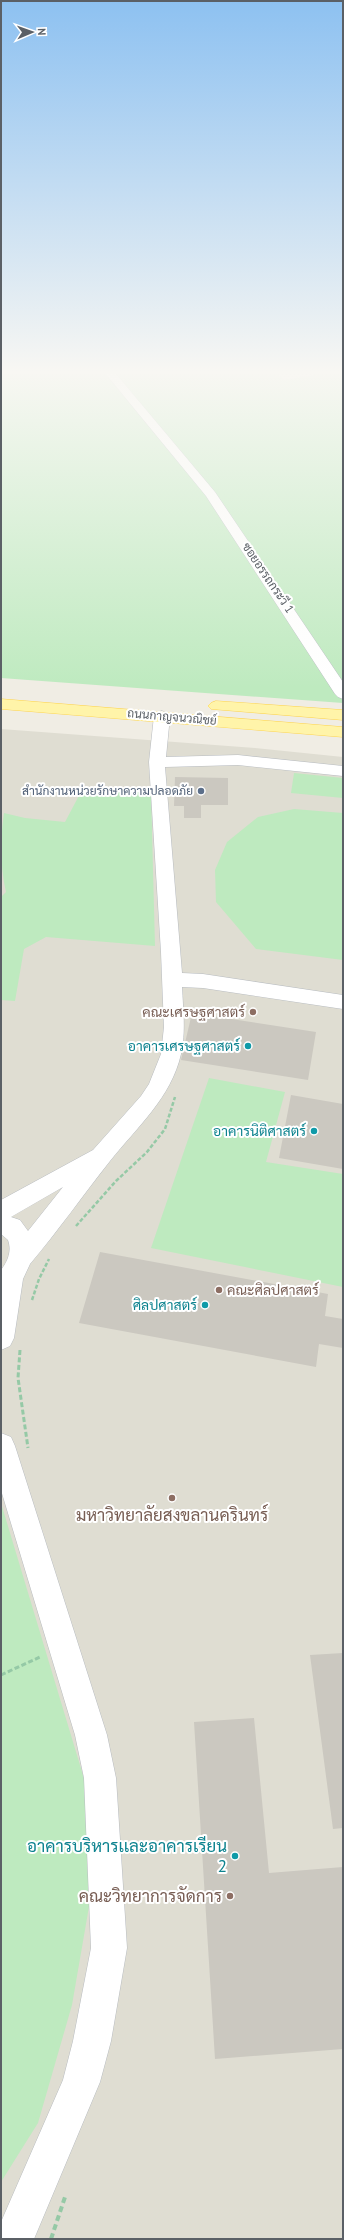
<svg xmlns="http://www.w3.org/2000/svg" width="344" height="2240" viewBox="0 0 344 2240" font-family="'PT Sans',Sarabun,sans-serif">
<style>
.education{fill:#dfddd2}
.green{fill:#beeabf}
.building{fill:#cbc8c0}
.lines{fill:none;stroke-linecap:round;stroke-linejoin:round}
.minor-casing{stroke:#b8bcc1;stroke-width:1}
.major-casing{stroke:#fed44e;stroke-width:1}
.path-far2{stroke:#95c9a6;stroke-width:2.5;stroke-dasharray:4 2;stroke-linecap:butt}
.path-far1{stroke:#95c9a6;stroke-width:3;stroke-dasharray:5 2.5;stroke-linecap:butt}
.path{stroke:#95c9a6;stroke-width:4;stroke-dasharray:6 3.5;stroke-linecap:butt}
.minor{fill:#fff;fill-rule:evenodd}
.major{fill:#fff4a9;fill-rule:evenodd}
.service-dot{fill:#5c6f8a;stroke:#fff;stroke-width:1.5}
.education-dot{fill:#8d6e63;stroke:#fff;stroke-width:1.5}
.culture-dot{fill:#0f9aa8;stroke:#fff;stroke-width:1.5}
.labels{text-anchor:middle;stroke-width:4;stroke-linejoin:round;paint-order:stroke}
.far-street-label{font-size:12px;fill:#5b6066;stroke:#fff}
.far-service-label{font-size:12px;fill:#4e5e75;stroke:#fff;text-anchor:end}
.education-label{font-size:14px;fill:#785e54;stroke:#fff;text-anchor:end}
.culture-label{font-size:14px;fill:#0d838f;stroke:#fff;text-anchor:end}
.near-education-label{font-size:17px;fill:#785e54;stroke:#fff}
.near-culture-label{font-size:17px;fill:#0d838f;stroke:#fff;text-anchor:end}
</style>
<rect width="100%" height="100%" fill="#f0ede4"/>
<path class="education" d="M1 729 255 748 343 757V2239H1Z"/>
<path class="green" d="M1 374H277L284 380 319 374H343V703L1 678Z
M294 773 343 778V798L291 793Z
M83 788 151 793 155 946 46 937 24 949 15 1001 1 1000V897L6 892C0 866 0 839 4 813L25 818 65 822Z
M294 809 343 813V960L256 949 216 902 215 870 227 842 258 817Z
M209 1078 285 1092 266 1162 343 1174V1287L151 1248Z
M1 1503 86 1785 91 1895 72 2005 38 2123 1 2182Z"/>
<path class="building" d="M175 777 228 778V805H201V818H184V806H174Z
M192 1013 316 1032 308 1080 181 1060Z
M291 1095 343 1104V1169L279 1158Z
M100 1252 328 1294 325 1316 343 1319V1348L319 1344 316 1367 79 1323Z
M343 1653V1828L333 1829 310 1655Z
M254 1718 269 1873 343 1867V2049L215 2059 194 1722Z"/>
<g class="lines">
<defs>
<path id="minor" d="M106 374H116L215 492 343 682V699L338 697 335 694 206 496Z
M162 711 167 713 170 716 166 757 238 755 343 766V776L238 765 165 767 182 973 203 974 343 995V1009L203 988 182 987C183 1009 186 1032 181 1054 171 1098 137 1127 110 1161 83 1195 58 1231 30 1264L23 1279 14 1338 10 1346 1 1350V1270C8 1261 12 1251 8 1240L1 1234V1200L93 1150 141 1096 149 1084 161 1054 164 1027 161 952 149 762 154 716 157 713ZM63 1187 28 1231 20 1220 11 1217Z
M1 1433 11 1437 15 1446 107 1735 116 1778 127 1948 111 2041 100 2082 34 2239H1V2222L63 2080 73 2041 91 1948 84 1778 75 1735 1 1490Z"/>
<path id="major" d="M1 699 343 727V737L1 709Z
M216 701 343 710V720L211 709 208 706 211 703Z"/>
</defs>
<use href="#minor" class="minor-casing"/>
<use href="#major" class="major-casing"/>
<path class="path-far2" d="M76 1226 116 1181 147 1152 165 1129 175 1097
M32 1300 39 1279 49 1259"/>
<path class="path-far1" d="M20 1350 18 1378 28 1448
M1 1675 40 1657"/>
<path class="path" d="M51 2239 66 2194"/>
<use href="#minor" class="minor"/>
<use href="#major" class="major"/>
</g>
<linearGradient id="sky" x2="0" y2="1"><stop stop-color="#8dc1f1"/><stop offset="0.54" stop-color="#f8f7f3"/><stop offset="1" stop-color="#f8f7f3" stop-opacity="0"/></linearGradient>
<rect width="344" height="688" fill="url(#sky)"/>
<circle class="service-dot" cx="201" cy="791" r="4"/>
<g class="education-dot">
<circle cx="253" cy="1012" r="4"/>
<circle cx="219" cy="1290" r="4"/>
<circle cx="172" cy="1498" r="4"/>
<circle cx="230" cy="1896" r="4"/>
</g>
<g class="culture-dot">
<circle cx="248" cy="1046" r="4"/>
<circle cx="314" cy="1131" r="4"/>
<circle cx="205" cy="1305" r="4"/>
<circle cx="235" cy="1856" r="4"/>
</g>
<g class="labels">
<g class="far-street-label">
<text transform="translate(268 578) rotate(56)" y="4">ซอยอรรถกระวี 1</text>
<text transform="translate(172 717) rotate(5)" y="4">ถนนกาญจนวณิชย์</text>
</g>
<g class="far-service-label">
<text x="193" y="795">สำนักงานหน่วยรักษาความปลอดภัย</text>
</g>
<g class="education-label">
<text x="245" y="1017">คณะเศรษฐศาสตร์</text>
<text x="227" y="1295" text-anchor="start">คณะศิลปศาสตร์</text>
</g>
<g class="culture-label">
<text x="240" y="1051">อาคารเศรษฐศาสตร์</text>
<text x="306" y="1136">อาคารนิติศาสตร์</text>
<text x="197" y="1310">ศิลปศาสตร์</text>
</g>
<g class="near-education-label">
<text x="172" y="1521">มหาวิทยาลัยสงขลานครินทร์</text>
<text x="222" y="1902" text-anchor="end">คณะวิทยาการจัดการ</text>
</g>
<g class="near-culture-label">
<text x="227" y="1852">อาคารบริหารเเละอาคารเรียน<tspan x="227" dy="20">2</tspan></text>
</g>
</g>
<rect width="344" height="2240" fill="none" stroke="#5b6066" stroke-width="4"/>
<g transform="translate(32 32) rotate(88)" stroke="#ffffff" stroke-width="3" paint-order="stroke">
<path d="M0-3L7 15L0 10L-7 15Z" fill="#5b6066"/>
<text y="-6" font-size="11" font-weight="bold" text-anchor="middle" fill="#5b6066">N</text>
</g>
</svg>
